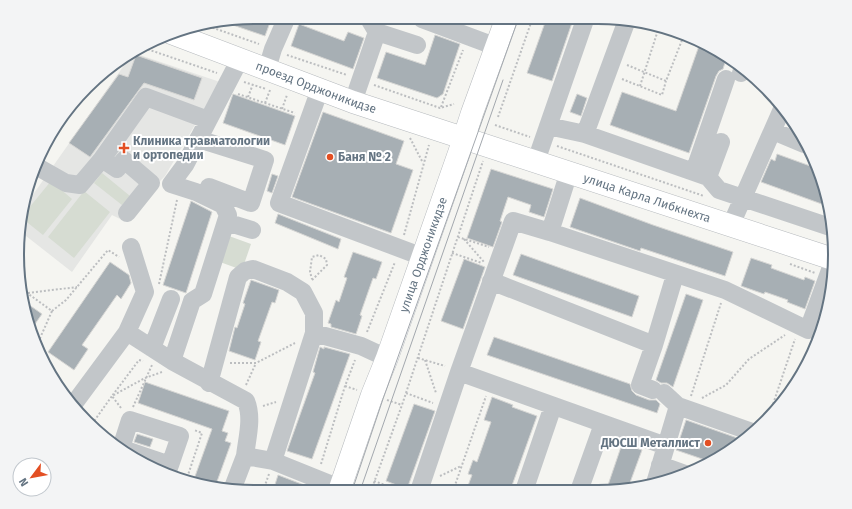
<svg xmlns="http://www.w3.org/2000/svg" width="852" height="509" viewBox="0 0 852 509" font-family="'Fira Sans',sans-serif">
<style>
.built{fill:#e5e6e4}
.green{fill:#d6dcd2}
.building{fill:#a7afb4;stroke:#d6d6d4}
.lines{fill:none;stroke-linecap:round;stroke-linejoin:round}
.major-casing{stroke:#b5b9bd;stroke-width:23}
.path{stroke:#bcbec0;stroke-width:2;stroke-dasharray:2 2;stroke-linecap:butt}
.minor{stroke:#c2c6c9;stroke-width:18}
.major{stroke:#fff;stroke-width:22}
.tram{stroke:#a3a8ae;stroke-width:1}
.poi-dot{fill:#e34f23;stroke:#fff;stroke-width:1.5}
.labels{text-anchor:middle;stroke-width:4;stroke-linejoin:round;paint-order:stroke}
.street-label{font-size:12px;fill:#647482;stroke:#fff}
.poi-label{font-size:12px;font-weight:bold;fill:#647482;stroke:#fff;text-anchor:start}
.rim{fill:none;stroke:#647482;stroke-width:2}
</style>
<rect width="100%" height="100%" fill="#f5f5f1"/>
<path class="built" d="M134 53 220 82 165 176 122 220 112 215 72 272 21 232 25 206 132 54Z"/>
<path class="green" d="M102 173 130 196 122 205 94 183Z
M51 181 72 199 43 235 23 219 24 214Z
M84 191 110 212 74 258 48 237Z
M229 236 251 244 242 270 220 262Z"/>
<path class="building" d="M254 17H272L265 36 224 22Z
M547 17H574L552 81 527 73Z
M299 24 344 41 348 32 364 38 353 69 291 46Z
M435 35 460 44 443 94 437 98 377 78 386 52 425 65Z
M700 43 727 56 723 69 719 71 716 76 689 153 610 125 622 92 676 111Z
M136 55 202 78 194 100 144 83 90 157 69 143 119 74 128 77Z
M233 94 295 116 285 145 223 123Z
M577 94 587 98 581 116 570 112Z
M323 112 404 141 396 164 413 170 391 233 292 197Z
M777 154 813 167 830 207 761 182 771 159 775 161Z
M491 169 553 189 544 217 529 212 531 205 508 197 500 221 502 222 493 247 467 238Z
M272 174 278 176 272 193 267 191Z
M580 198 653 225 733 252 725 276 641 248 640 251 570 227Z
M191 201 212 212 186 293 163 285Z
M278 214 341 239 338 249 275 223Z
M353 252 382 262 376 279 373 278 360 315 362 316 356 334 331 327V324L328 323 336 300 339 302 347 278 344 277Z
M521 254 639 296 632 317 513 275Z
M751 258 772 265 771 268 804 280 805 277 815 281 805 309 787 302 788 300 765 292 764 294 741 286Z
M464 259 485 267 463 329 441 321Z
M110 262 129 275 131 283 121 299 117 295 82 345 88 349 74 370 48 352Z
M251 280 279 290 275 303 272 302 258 341 261 342 255 360 229 351 235 327 237 328 245 304 243 303Z
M686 294 703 300 673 387 667 383H661L656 380Z
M25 302 42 314 30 331 27 314Z
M494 337 630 384 632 391 636 395 649 400H656L660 404 657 413 487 355Z
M320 347 324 349V347L350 354 312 459 287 451 315 373 313 372Z
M145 382 229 411 222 431 228 433 225 441 231 443 215 487 193 482 212 429 138 403Z
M492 397 513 405 512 407 537 416 510 491H466L472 475 468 474 473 460 477 462 491 422 484 420Z
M414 404 435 411 407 489 386 481Z
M686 420 743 440 716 460 711 462 676 450Z
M137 434 153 439 150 447 134 442Z
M622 444 642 450 628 488 606 491Z
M278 475 304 485 302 491H273Z"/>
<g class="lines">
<defs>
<g id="major">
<path id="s1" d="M171 33 353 102 830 258"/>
<path id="s2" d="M339 491 372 395 387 358 459 153 472 113 507 17"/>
</g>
</defs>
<use href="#major" class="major-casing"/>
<path class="path" d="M474 24 476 17
M205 25 259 44
M660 27 681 33
M144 48 217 73
M287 55 347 75
M627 65 666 81 684 35
M622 79 662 95 666 81
M244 82 266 89
M374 85 440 108 454 104
M640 86 659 27
M238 94 295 113
M248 97 253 84
M265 103 270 90
M441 107 463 50
M282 109 287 95
M498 117 533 17
M495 125 530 137
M410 138 423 163
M557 146 704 196
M404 235 429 145
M458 237 489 247
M464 239 484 262
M452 253 482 263
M790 264 815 273
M312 280 327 265 326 259 319 255 312 257 310 272 312 279
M159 284 177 200
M23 290 52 311 37 345
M28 293 77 287
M52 311 66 300 108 250 119 257
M367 332 395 262
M418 358 445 366
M425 360 436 393
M230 363H256L295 343
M246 385 256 363
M345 386 357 390
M406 393 433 403
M691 396 721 303
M702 398 726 385 749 359 785 335
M387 400 402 405
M263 406 276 402
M133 407 152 365
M121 408 112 396 139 360 143 361
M85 414 94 420 107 436
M768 419 795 339
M92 424 112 396 145 378 162 372
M321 464 345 386 355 360
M440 476 461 466
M186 481 202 433 194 430
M374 481 402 491
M263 491 269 474
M371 491 402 405 483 161
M453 491 486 396"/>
<path class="minor" d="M422 17V19L497 47
M377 32 417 45
M267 69 273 49 287 17
M741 73 742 70
M320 89 279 203 423 257
M353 102 377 32 368 17
M548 126 585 134 708 177 719 190 830 227
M773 131 804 144
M585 134 627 20
M198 139 265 160 251 203 209 187
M102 159 146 97 208 120
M536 161 586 17
M36 166 66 183 80 185 102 159 117 169 124 160 151 183 127 213
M694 172 726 79
M708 177 721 142
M226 222 252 230
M731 225 782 109
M550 232 569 172
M491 281 654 345 675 275
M127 332 145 292 131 247
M152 348 171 299
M172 361 192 301 203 294 228 215 223 205 196 192 171 184 185 165 240 59
M459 372 666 446
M209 383 238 277 245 271 253 269 287 282 303 292 314 313V333
M653 390 640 385 654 345
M73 405 127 332 172 361 246 401C253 418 247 438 245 456
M678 406 752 432
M117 447 170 465 167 474
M121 448 130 420 180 436 170 465
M273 461 314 333 361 346 387 358
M660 465 685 474
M655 483 678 406 664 393
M232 490 245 456 273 461 340 488
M419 491 459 372 513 221 550 232 725 290 808 330 830 270
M524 491 553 406
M579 491 603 424"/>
<use href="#major" class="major"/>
<path class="tram" d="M352 491 383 399 519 17
M360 491 503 80"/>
</g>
<g class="poi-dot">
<path d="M122 142h4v4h4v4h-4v4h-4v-4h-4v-4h4z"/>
<circle cx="330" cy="157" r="4"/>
<circle cx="708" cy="443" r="4"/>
</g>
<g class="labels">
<g class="street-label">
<text dy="4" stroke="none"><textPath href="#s1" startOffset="155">проезд Орджоникидзе</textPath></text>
<text dy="4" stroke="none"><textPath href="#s1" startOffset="504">улица Карла Либкнехта</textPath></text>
<text dy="4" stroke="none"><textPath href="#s2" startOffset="251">улица Орджоникидзе</textPath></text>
</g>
<g class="poi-label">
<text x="133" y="145">Клиника травматологии<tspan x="133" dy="14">и ортопедии</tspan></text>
<text x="338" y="161">Баня № 2</text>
<text x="700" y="447" text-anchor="end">ДЮСШ Металлист</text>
</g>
</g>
<path d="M0 0H852V509H0ZM254 24H598A230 230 0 0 1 828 254V255A230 230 0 0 1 598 485H254A230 230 0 0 1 24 255V254A230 230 0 0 1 254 24Z" fill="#f3f4f5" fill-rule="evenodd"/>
<path class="rim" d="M254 24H598A230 230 0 0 1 828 254V255A230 230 0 0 1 598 485H254A230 230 0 0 1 24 255V254A230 230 0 0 1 254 24Z"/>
<g transform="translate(32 477) rotate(238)"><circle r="19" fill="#ffffff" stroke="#c1c7cd"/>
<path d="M0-3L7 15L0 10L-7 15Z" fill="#e34f23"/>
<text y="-6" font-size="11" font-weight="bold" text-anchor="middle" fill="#647482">N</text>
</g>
</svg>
